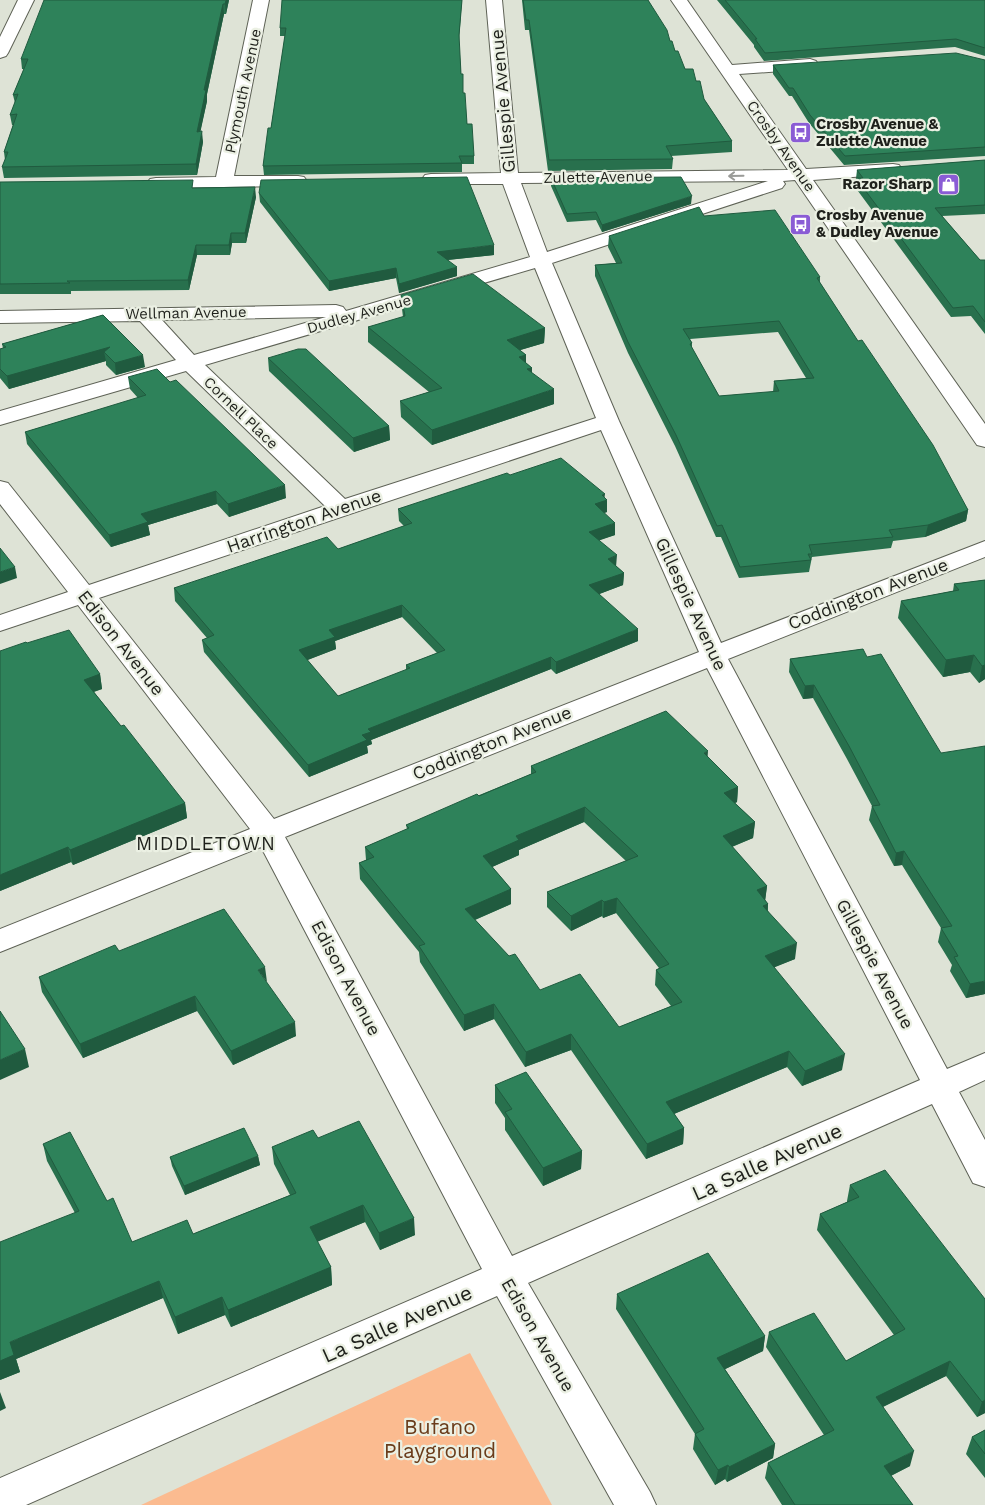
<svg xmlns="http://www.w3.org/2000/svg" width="985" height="1505" viewBox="0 0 985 1505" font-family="'Work Sans',sans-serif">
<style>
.green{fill:#fbbb90}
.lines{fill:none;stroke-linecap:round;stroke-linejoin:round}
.minor-casing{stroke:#5e6256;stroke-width:2}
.minor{fill:#fff;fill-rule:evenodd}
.wall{fill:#28704d;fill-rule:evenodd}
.shaded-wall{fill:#205b3f}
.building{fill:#2e825a;stroke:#205b3f;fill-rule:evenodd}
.oneway{stroke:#9a9b98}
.labels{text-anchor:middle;stroke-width:4.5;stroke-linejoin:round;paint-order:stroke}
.far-street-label{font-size:15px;fill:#1e201b;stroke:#ebf0e3}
.far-poi-label{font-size:15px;font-weight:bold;fill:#1e201b;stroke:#ebf0e3;text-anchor:start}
.street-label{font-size:18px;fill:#1e201b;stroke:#ebf0e3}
.neighbourhood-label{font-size:19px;letter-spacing:1px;fill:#1e201b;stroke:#ebf0e3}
.near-street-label{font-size:21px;fill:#1e201b;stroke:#ebf0e3}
.near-park-label{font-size:21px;fill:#6a3c1a;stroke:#ebf0e3}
</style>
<rect width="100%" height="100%" fill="#dee3d6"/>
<path class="green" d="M470 1353 552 1505H141Z"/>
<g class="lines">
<defs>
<path id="minor" d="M18 0H34L8 53 6 56 0 58V37Z
M253 0H269L234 176H298L304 177 307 181 304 185 298 186 156 188 150 187 147 183 150 179 156 178 216 177Z
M486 0H502L518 173 788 170 671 0H687L732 65 810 59 816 61 818 64 816 67 810 69 739 74 806 169 893 164 899 165 902 169 899 173 893 174 813 180 985 424V447L977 445 795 180 783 181 785 184 782 188 552 263 619 421 721 643 985 541V557L728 659 947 1069 985 1053V1080L959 1092 985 1140V1187L973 1183 932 1104 528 1283 650 1492 656 1505H614L497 1296 26 1505H0V1478L482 1269 261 847 0 952V929L250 829 78 605 0 631V615L68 592 0 504V481L8 483 89 585 325 506 186 371 0 425V411L176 360 140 321 0 323V311L336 305 343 307 346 311 530 257 503 184H431L425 183 422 179 425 175 431 174 501 173ZM768 181 547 252 521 183ZM535 268 596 418 345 499 205 365ZM326 317 194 355 162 320ZM601 430 699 652 274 819 99 598ZM707 668 920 1080 512 1256 285 837Z"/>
</defs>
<use href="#minor" class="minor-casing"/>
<use href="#minor" class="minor"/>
</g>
<path class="wall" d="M229 0 226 14H224L207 94V101L200 132 203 142 197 175 4 178 2 167 5 160 4 152 13 125H12L10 115 15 103 13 95 24 69H22L21 59Z
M462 0 459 41 461 74 467 124 474 156V164H462V172L264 175 263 166 271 128 285 36H280V28Z
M522 0H648L685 69 696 81 704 99 732 141V152L671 156 673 159 672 169 548 171 529 30H525Z
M717 0H985V56L955 47 764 61 754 47V45Z
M985 60V156L844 165 809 123 792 96H789L773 74V65Z
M985 160V214L942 216 980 260H985V334L971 316 951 317 855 187 857 170Z
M551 178 691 204 602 232 596 220 567 222 551 186Z
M0 182 194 188 256 197 246 243H232L230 255H197L189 290 71 291V294H0Z
M259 193 494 255 448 260 457 276 399 293 396 278 329 291 260 202Z
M704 216 820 277V283L968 510 966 521 925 537 893 541 891 548 812 557 809 572 739 578 721 537H716L675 446 628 353 595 276V265L616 263 608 247 609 236ZM778 332 806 378 774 381 773 392 719 396 692 348V343L690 339Z
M401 295 545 328 544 343 520 350 526 355V363L532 368V373L554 404 432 445 401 417 400 401 429 392 368 342V327L403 317 402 309Z
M103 315 145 367 116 375 106 365V361L9 389 0 378V349L3 348 2 344Z
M268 358 389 426 390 440 354 452 269 371Z
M128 377 286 498 229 517 217 504 148 525 150 535 111 547 27 444 25 432 138 398 130 389Z
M510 475 604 497 607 512 604 513 615 535 599 540 616 566 624 573 623 585 599 594 638 641 556 674 551 669 371 740 372 744 367 746 368 753 309 777 204 652 202 640 207 638 175 601 174 588 338 549 404 526 399 521 398 509ZM402 617 437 653 406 665V670L338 696 307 660 336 649 335 641Z
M985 580V679L979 683 970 672 943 677 898 618 901 601 953 591 954 584Z
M27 643 100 674 102 689 94 692 121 726 185 803 187 818 73 865 71 862 0 891Z
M863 649 985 994 966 998 950 971 952 965 938 942 941 928 902 865 894 866 869 820 872 806 847 759 813 698 803 699 789 672 790 659Z
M708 757 738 787 737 802 735 803 755 822 753 838 732 847 767 886 765 900 768 904V911L795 959 774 967 842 1070 802 1086 787 1067 674 1114 684 1128 683 1144 646 1159 571 1050 525 1067 494 1019 464 1031 420 962 419 952 360 879 359 863 366 860 365 847 407 829 406 825 531 774V766ZM584 822 626 861 547 892V907L571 931 602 916 603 918 616 913 659 968 656 970 655 985 671 1006 619 1027 540 990 475 920 511 904V889L492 867 519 855V850Z
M119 951 266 982 296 1036 233 1065 197 1011 83 1058 42 992 39 977Z
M495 1085 582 1151 581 1169 543 1186 505 1130V1118L495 1103Z
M318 1138 415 1235 380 1250 365 1222 317 1242 331 1267 332 1285 231 1327 225 1315 178 1334 163 1298 16 1359 20 1372 0 1380 75 1213 47 1161 43 1144 107 1201 132 1242 193 1234 290 1195 274 1164 272 1147Z
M258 1156 260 1165 185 1195 172 1166 170 1157Z
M850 1185 985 1299V1413L977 1417 946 1376 883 1407 910 1466 891 1476 913 1505H782L765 1478 768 1463 824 1435 766 1347 769 1332 846 1361 894 1335 817 1230 820 1214 847 1202V1201Z
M617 1294 765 1336 763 1351 725 1369 775 1444 773 1458 727 1482 725 1479 715 1485 693 1449 695 1434 616 1309Z
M985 1430V1478L966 1454 972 1437Z"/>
<path class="shaded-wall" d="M226 0H229L226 14 225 4Z
M223 4 224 14 207 94V101L198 143 197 132 204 90Z
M202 131 203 142 197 175 196 164Z
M255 187 256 197 246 243 245 233Z
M692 196 691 204 602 232V225Z
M231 233 232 243 230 255 229 245Z
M196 245 197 255 189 290 188 280Z
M494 245V255L437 261V252Z
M457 267V276L399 293V284Z
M396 268V278L329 291V281Z
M545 328 544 343 507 354V340Z
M110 347 104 352 106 361 9 389 7 376Z
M143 355 145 367 116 375 115 363Z
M526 355V370L519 357Z
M532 368V382L527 369Z
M554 389V404L432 445V430Z
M389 426 390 440 354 452 353 438Z
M285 485 286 498 229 517 228 504Z
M216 491 217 504 148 525 150 535 111 547 109 535 141 514Z
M605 494 604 501 607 500V512L594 516 595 504 602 495Z
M968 510 966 521 925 537 928 525Z
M615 523V535L589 544V532Z
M617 555 616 567 608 559Z
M15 567 17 578 0 584V572Z
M624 573 623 585 589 598V585Z
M402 605V617L335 641 336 649 300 663 299 650 329 630Z
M638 629V641L556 674V662Z
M974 655 970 672 943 677 946 660Z
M551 657V669L371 740 372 744 367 746 368 753 309 777 308 765 362 735 368 729Z
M985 665V679L979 683 982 666Z
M100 674 102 689 86 694 84 680Z
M814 685 813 698 803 699 805 686Z
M708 751 707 766 704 753Z
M738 787 737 802 723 808 724 793Z
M185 803 187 818 73 865 70 850Z
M585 807 584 822 519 850V855L483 871V856L516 836Z
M755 822 753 838 721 851 723 836Z
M68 847 71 862 0 891V875Z
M904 851 902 865 894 866 896 853Z
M767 886 765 902 757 890Z
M511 889V904L465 924V909Z
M617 898 616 913 603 918 604 902Z
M602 900V916L571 931V916Z
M768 904 766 919 763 906Z
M797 943 795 959 763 972 765 956Z
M265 967 267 982 258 970Z
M985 981V994L966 998 970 984Z
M195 996 197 1011 83 1058 80 1044Z
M494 1004V1019L464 1031V1015Z
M295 1022 296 1036 233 1065 231 1051Z
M571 1034V1050L525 1067 526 1052Z
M25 1049 29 1067 0 1080V1060Z
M789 1051 787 1067 664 1118 666 1102Z
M845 1054 842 1070 802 1086 805 1071Z
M684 1128 683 1144 646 1159 647 1144Z
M582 1151 581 1169 543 1186V1168Z
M258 1156 260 1165 185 1195 184 1186Z
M363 1205 365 1222 311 1244 310 1227Z
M414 1218 415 1235 380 1250 379 1233Z
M331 1267 332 1285 231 1327 228 1310Z
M159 1281 163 1298 16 1359 20 1372 0 1380V1361L10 1342Z
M222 1297 225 1315 178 1334 175 1317Z
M765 1336 763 1351 715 1374 717 1358Z
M950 1361 946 1376 872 1412 876 1397Z
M0 1392 6 1408 0 1411Z
M985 1400V1413L977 1417 982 1402Z
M775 1444 773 1458 727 1482 729 1467Z
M914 1451 910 1466 880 1481 884 1466Z
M728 1465 725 1479 715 1485 718 1470Z"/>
<path class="building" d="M44 0H226L225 4H223L204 90H206L197 132 202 131 196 164 2 167 8 152H4L17 114 10 115 18 94 13 95 28 59H21Z
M282 0H462L459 35 461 74H463V93H465L467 124H472L474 156H459L462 163 263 166 268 128H271L286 28H280Z
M523 0H648L667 30 670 41H672L675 51H678L685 69H693L696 81H700L704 99 732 141 666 146 673 159 549 160 529 20H526Z
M725 0H985V48L956 39 765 53 755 39H757Z
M956 53 985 60V147L845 156 810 115 793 88H789L773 65Z
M985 160V205L935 208 980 260H985V322L973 306 953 308 856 178H863L857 170Z
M467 177 494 245 437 252 457 267 399 284 396 268 329 281 259 193 261 180Z
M681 177 692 196 602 225 596 212 567 214 551 178Z
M193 180 192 188 255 187 245 233H231L229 245H196L188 280 67 281 70 283 0 284V182Z
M699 207 704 216 775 210 820 277 817 278 858 341 862 340 933 445 968 510 928 525 889 530 893 537 809 545 812 554H808L811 560 740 567 722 525 717 526 676 435 628 342 595 265 622 263 609 236ZM779 321 814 378 774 381 779 391 719 396 690 344 692 343 683 329Z
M473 274 545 328 507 340 526 355 519 357 532 368 527 369 554 389 432 430 400 401 442 388 368 327 405 316 401 295Z
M103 315 143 355 115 363 104 352 110 347 7 376 0 369V349L6 347 2 344Z
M298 349H306L389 426 353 438 268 358Z
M157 369 170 382 176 380 285 485 228 504 216 491 141 514 148 522 109 535 25 432 146 395 128 377Z
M561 458 605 494 602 495 607 500 595 504 615 523 589 532 617 555 608 559 624 573 589 585 638 629 556 662 551 657 368 729 371 732 362 735 367 740 308 765 202 640 214 635 174 588 327 537 338 549 412 523 398 509 507 473 510 475ZM402 605 445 650 406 665 410 668 338 696 299 650 335 637 329 630Z
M0 548 15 567 0 572Z
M985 580V665L982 666 974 655 946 660 901 601 959 590 954 584Z
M69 630 100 674 84 680 121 726 124 725 185 803 70 850 68 847 0 875V651L26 642 27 643Z
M863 649 867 657 881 654 941 753 985 746V981L970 984 954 957 958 956 941 928 952 926 904 851 896 853 872 806 880 805 849 746 814 685 805 686 790 659Z
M666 711 708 751 704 753 738 787 724 793 755 822 723 836 767 886 757 890 768 904 763 906 797 943 765 956 845 1054 805 1071 789 1051 666 1102 684 1128 647 1144 571 1034 526 1052 494 1004 464 1015 419 946 425 944 359 863 374 857 365 847 409 828 406 825 477 794 479 796 536 772 531 766ZM585 807 638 856 547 892 571 916 602 900 604 902 617 898 669 964 656 970 682 1002 619 1027 580 974 540 990 515 954 509 956 465 909 511 889 483 856 519 840 516 836Z
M224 909 265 967 258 970 295 1022 231 1051 195 996 80 1044 39 977 115 945 119 951Z
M0 1011 25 1049 0 1060Z
M526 1072 582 1151 543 1168 505 1112 512 1109 495 1085Z
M359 1121 414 1218 379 1233 363 1205 310 1227 331 1267 228 1310 222 1297 175 1317 159 1281 10 1342 14 1355 0 1361V1242L79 1211 43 1144 70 1132 107 1201 113 1198 132 1242 187 1220 193 1234 296 1193 272 1147 313 1130 318 1138Z
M244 1128 258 1156 184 1186 170 1157Z
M885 1170 985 1299V1400L982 1402 950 1361 876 1397 914 1451 884 1466 913 1505H795L768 1463 834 1430 769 1332 814 1313 846 1361 905 1329 820 1214 859 1197 850 1185Z
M708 1253 765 1336 717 1358 775 1444 729 1467 728 1465 718 1470 695 1434 704 1429 617 1294Z
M985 1430V1454L972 1437Z"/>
<defs><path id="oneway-shaft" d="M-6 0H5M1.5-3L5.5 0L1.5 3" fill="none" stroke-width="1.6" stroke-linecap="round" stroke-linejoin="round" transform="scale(1.25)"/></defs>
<use class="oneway" href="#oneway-shaft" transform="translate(736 176) rotate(179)"/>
<defs>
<symbol id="bus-square" viewBox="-11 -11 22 22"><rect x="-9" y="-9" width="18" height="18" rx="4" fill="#8a5cd5" stroke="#ebf0e3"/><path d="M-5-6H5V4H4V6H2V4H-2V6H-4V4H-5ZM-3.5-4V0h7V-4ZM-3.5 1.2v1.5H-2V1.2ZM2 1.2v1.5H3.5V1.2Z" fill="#fff"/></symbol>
<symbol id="shop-square" viewBox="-11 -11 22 22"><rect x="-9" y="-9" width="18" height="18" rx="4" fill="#8a5cd5" stroke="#ebf0e3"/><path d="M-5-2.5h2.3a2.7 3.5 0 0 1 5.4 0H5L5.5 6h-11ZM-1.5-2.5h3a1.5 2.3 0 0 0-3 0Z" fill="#fff"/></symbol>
</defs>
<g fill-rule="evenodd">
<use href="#bus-square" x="788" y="120" width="25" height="25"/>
<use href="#shop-square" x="936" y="172" width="25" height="25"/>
<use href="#bus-square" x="788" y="212" width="25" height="25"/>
</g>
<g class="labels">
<g class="far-street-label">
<text transform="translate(243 91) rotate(-78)" y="5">Plymouth Avenue</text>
<text transform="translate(781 146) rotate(55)" y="5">Crosby Avenue</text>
<text transform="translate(598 177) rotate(-1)" y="5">Zulette Avenue</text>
<text transform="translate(186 313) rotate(-1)" y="5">Wellman Avenue</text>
<text transform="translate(359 314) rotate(-16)" y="5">Dudley Avenue</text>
<text transform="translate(241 413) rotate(44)" y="5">Cornell Place</text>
</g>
<g class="far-poi-label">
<text x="816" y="129">Crosby Avenue &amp;<tspan x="816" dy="17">Zulette Avenue</tspan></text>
<text x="932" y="189" text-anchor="end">Razor Sharp</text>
<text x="816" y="220">Crosby Avenue<tspan x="816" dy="17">&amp; Dudley Avenue</tspan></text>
</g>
<g class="street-label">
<text transform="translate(503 101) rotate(-95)" y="6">Gillespie Avenue</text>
<text transform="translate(304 521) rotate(-19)" y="6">Harrington Avenue</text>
<text transform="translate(868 594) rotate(-21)" y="6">Coddington Avenue</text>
<text transform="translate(691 604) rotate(65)" y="6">Gillespie Avenue</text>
<text transform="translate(121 643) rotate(52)" y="6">Edison Avenue</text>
<text transform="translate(492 743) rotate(-22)" y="6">Coddington Avenue</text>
<text transform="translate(875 964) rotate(62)" y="6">Gillespie Avenue</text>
<text transform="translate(346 978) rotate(62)" y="6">Edison Avenue</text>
<text transform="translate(538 1335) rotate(60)" y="6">Edison Avenue</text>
</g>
<g class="neighbourhood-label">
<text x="206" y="850">MIDDLETOWN</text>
</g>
<g class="near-street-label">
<text transform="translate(767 1162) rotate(-24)" y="7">La Salle Avenue</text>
<text transform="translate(397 1324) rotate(-24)" y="7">La Salle Avenue</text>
</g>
<g class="near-park-label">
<text x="440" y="1434">Bufano<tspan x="440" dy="24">Playground</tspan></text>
</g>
</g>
</svg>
